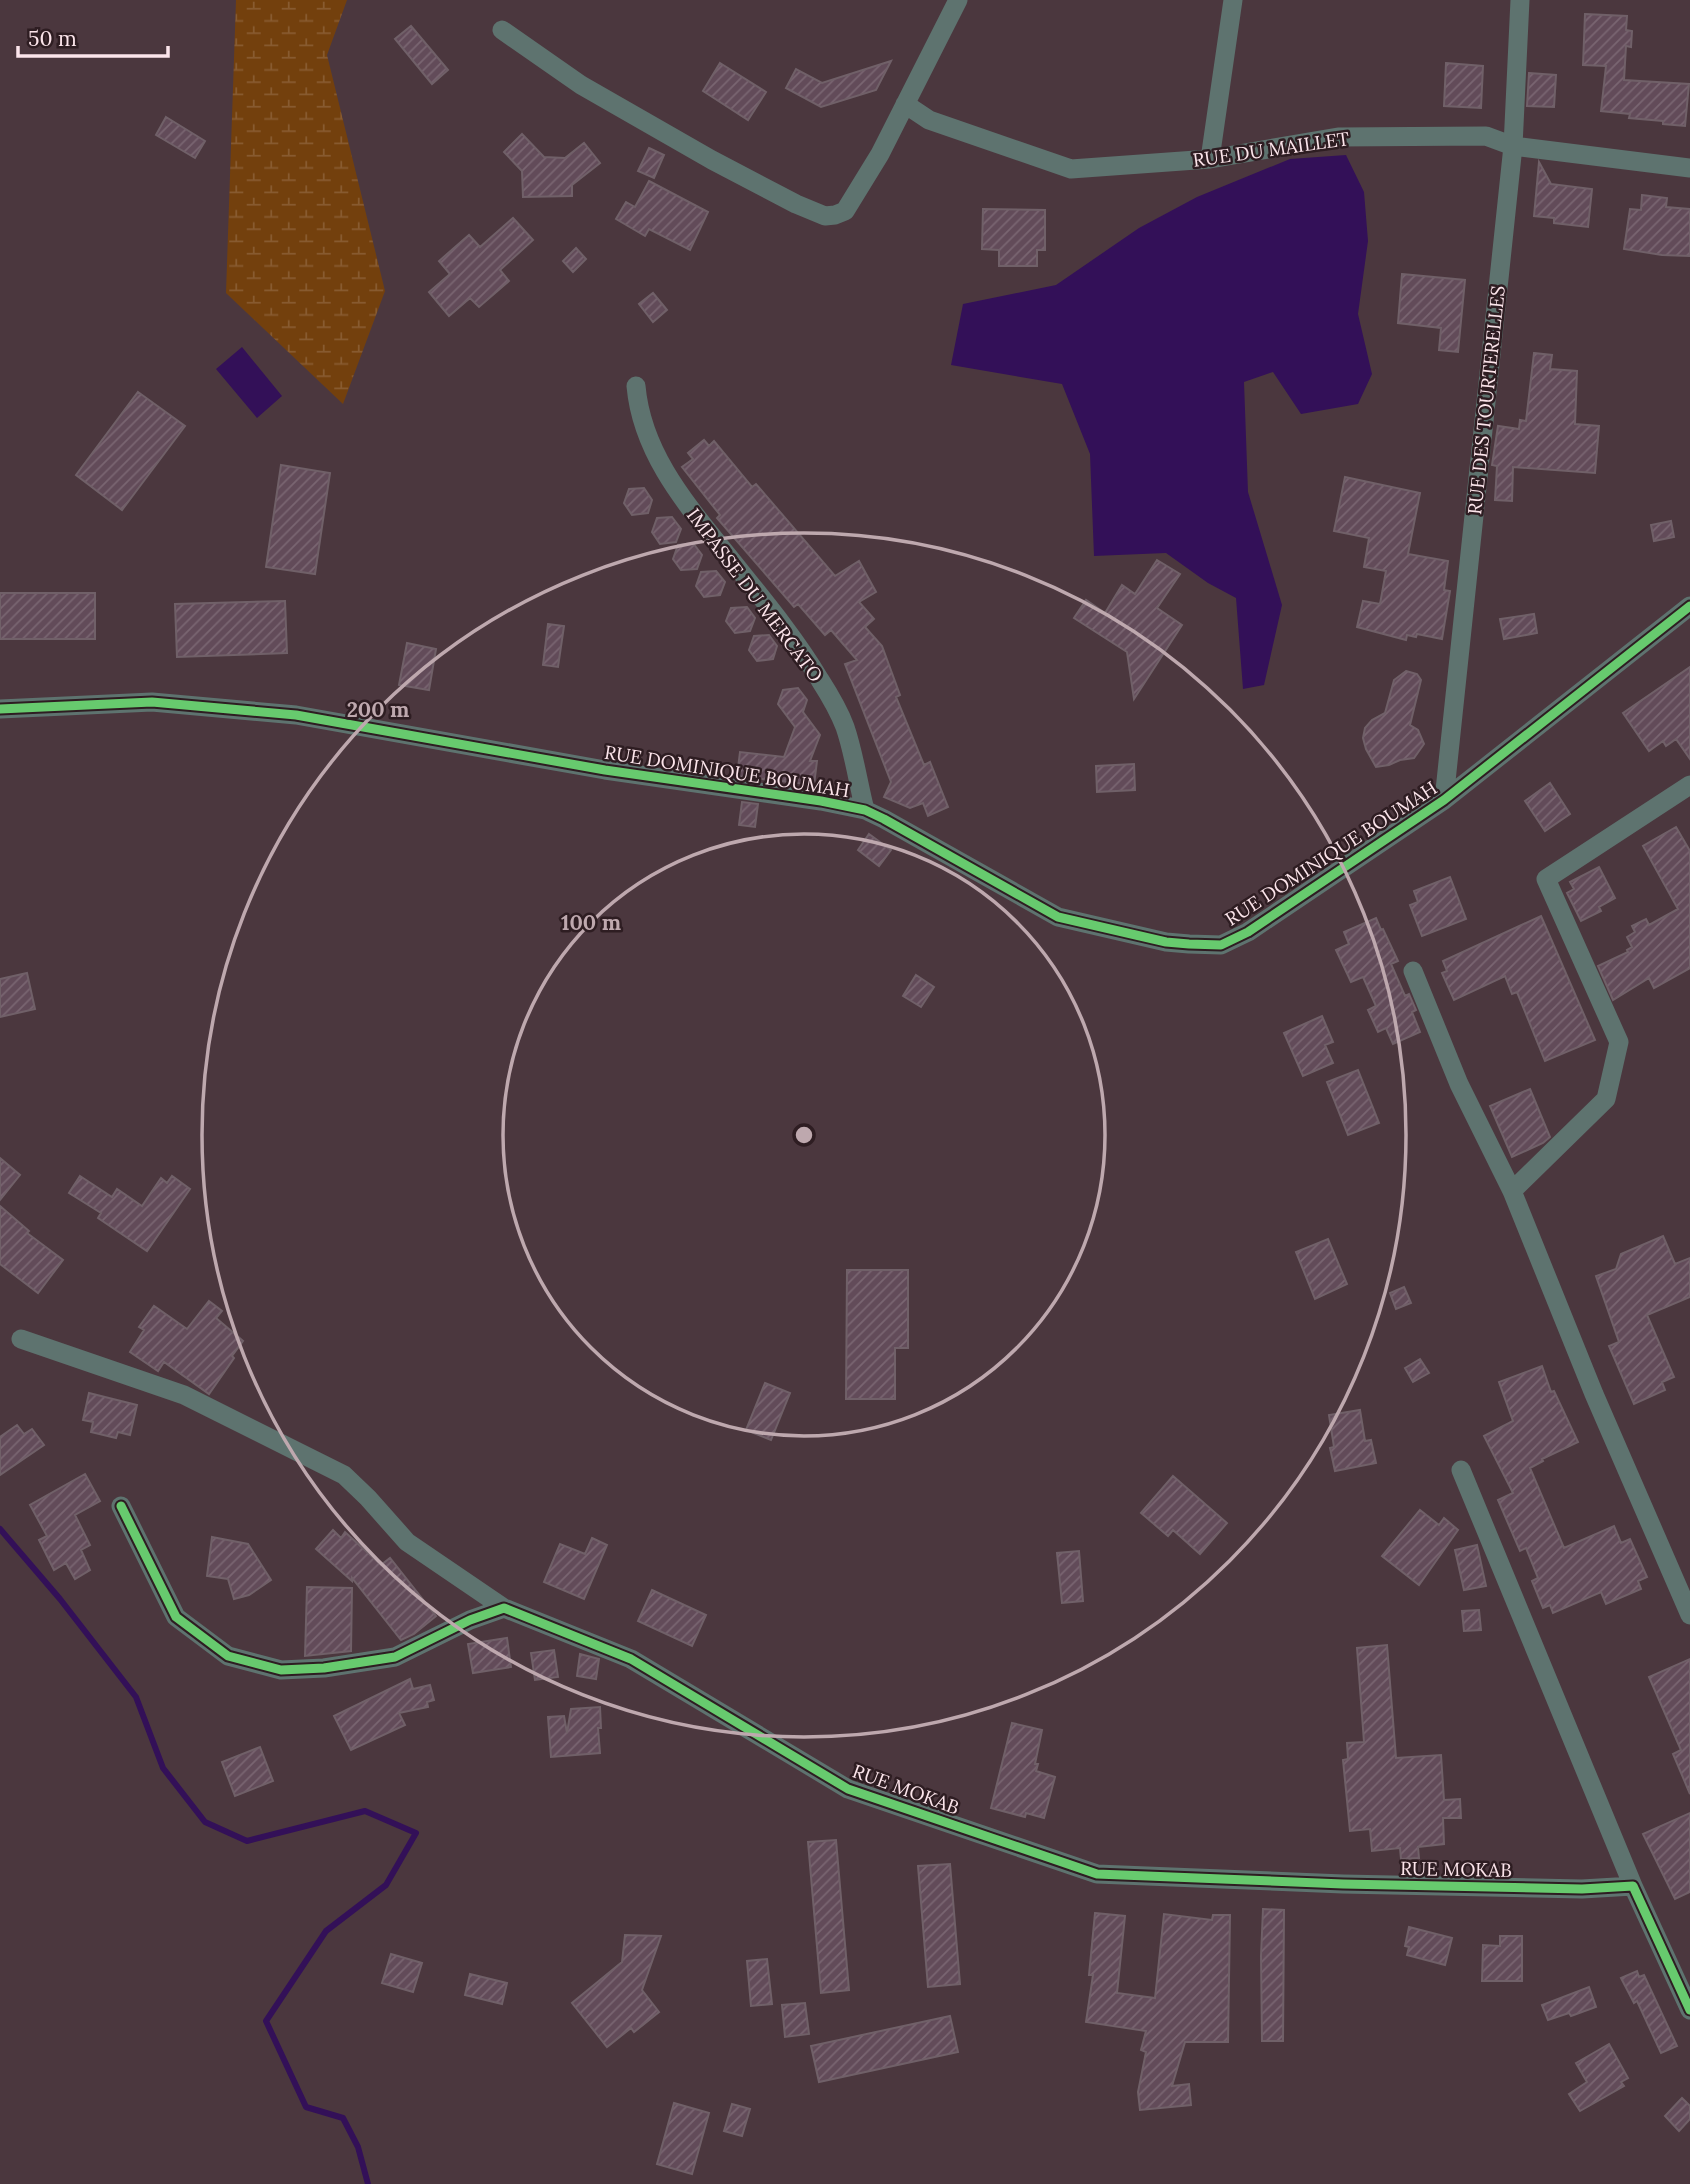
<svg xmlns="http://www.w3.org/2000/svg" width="1690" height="2184" viewBox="0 0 1690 2184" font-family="Lora,serif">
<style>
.wetland{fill:url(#wetland-marsh)}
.water{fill:#331058}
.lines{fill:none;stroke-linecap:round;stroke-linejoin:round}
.stream{stroke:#331058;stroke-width:6}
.building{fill:url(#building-hatch);stroke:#706068;stroke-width:2}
.minor{stroke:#5e736f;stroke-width:19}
.cycleway-casing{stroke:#2e1d22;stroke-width:13}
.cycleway{stroke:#67ca6e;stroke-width:9}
.ring{fill:none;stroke:#bea8ae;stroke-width:3.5}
.labels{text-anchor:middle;stroke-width:5;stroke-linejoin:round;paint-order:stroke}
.street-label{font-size:19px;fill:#fce5eb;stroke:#2e1d22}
.centre{fill:#bea8ae;stroke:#2e1d22;stroke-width:3.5}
.ring-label{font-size:21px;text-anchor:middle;font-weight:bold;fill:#bea8ae;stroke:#2e1d22;stroke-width:5;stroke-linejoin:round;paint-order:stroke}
</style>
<defs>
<pattern id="wetland-marsh" width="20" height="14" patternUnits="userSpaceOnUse" patternTransform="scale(1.75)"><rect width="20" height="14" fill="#73400d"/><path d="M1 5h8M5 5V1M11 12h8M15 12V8" fill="none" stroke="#885b30"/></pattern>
<pattern id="building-hatch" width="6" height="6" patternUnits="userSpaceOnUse" patternTransform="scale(1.75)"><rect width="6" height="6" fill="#624b59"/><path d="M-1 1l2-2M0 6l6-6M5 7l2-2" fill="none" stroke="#796571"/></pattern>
</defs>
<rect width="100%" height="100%" fill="#4b373e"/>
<path class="wetland" d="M236 0H347L327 55 385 291 343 404 226 293Z"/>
<path class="water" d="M1346 155 1364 192 1368 241 1358 314 1372 374 1358 404 1301 414 1273 372 1244 382 1248 492 1282 605 1264 685 1243 689 1236 598 1208 583 1166 553 1094 556 1090 454 1062 384 951 365 963 304 1056 285 1139 228 1197 197 1290 159Z
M242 347 282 396 257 418 216 369Z"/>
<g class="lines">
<path class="stream" d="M0 1529 60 1599 136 1697 163 1768 205 1822 247 1841 365 1811 416 1833 386 1885 326 1931 266 2021 306 2107 343 2118 358 2147 368 2184"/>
</g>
<path class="building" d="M1585 14 1627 16 1626 30 1632 31 1631 47 1626 46 1624 80 1689 84 1685 126 1663 124V121L1629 118 1630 114 1601 111 1606 66 1583 65Z
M411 26 448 70 432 84 395 39Z
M891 61 876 90 821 107 786 88 796 69 822 83Z
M720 63 766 92 748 120 703 91Z
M1446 63 1483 66 1481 108 1444 106Z
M1529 73 1556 75 1554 107 1527 106Z
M166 117 205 141 195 158 156 135Z
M522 134 544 157 565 158 584 143 600 163 572 185V196L523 197 522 171 504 152Z
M649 148 664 155 654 178 638 171Z
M1539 162 1551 184 1592 189 1588 227 1554 223V218L1534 216Z
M649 181 708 212 690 250 649 229 645 236 616 219 626 202 635 207Z
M1642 195 1667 198 1666 207 1690 209V256L1662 255 1624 249 1630 209 1641 210Z
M983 209 1045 210V250H1037V266H999V250L982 249Z
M513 218 533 240 500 270 509 281 479 307 470 298 449 316 429 292 450 274 439 261 469 235 480 247Z
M576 248 586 259 573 272 563 261Z
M1402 274 1465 280 1458 352 1439 350 1441 328 1398 323Z
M653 293 667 310 653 322 639 304Z
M1534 353 1552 355 1550 369 1577 371 1575 424 1599 426 1595 473 1513 467 1512 501 1495 500 1497 466 1492 465 1498 426 1519 429 1520 420 1526 421Z
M138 392 185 426 122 510 76 475Z
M704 440 709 446 714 441 752 487 756 484 835 576 859 561 876 592 859 602 874 619 865 627 882 646 900 695 896 697 924 765 930 762 948 807 928 816 923 803 910 808 884 797 891 782 845 664 857 660 831 630 825 635 798 604 794 607 717 518 720 515 682 467 693 459 688 453Z
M281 465 330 473 315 574 266 567Z
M1345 477 1420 493 1408 554 1448 561 1444 590 1450 591 1442 639 1417 634 1416 637 1407 635 1406 640 1357 627 1363 601 1380 604 1386 571 1364 567 1369 538 1334 531Z
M644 488 652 500 648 513 632 515 624 503 629 489Z
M672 517 681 529 676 542 660 544 652 532 657 518Z
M1671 521 1674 537 1654 541 1651 525Z
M693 543 702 555 697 569 681 570 673 559 678 545Z
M1157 560 1180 574 1157 608 1182 625 1134 699 1127 652 1074 618 1086 600 1105 613 1122 585 1135 594Z
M716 571 725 582 720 595 704 597 696 586 701 572Z
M0 593H95V639H0Z
M285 601 287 653 177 657 175 604Z
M747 607 755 618 750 631 735 633 726 621 731 608Z
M1534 614 1537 633 1504 639 1500 619Z
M548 624 564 626 558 667 543 665Z
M769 635 777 646 773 659 757 661 749 650 754 636Z
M407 643 436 649 429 690 399 685Z
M1690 667V759L1676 739 1666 746 1663 741 1649 751 1623 713Z
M1406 671 1417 674 1421 680 1410 725 1418 730 1424 744 1414 758 1400 760 1389 765 1376 767 1366 749 1363 738 1365 728 1372 720 1385 713 1394 680Z
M798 688 807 700 803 712 820 735 810 761H817L814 785 737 776 740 752 784 757 795 727 778 704 783 690Z
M1134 764 1135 790 1097 792 1096 766Z
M1550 783 1570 814 1545 831 1525 801Z
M742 802 758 804 755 827 739 825Z
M1676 827 1690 851V968L1654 988 1649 978 1613 1000 1598 966 1628 952 1627 950 1632 947 1627 937 1635 932 1632 926 1646 919 1649 925 1678 909 1643 846Z
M869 834 891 850 879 866 858 850Z
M1599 867 1615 898 1599 907 1601 911 1581 921 1567 893 1574 889 1570 882Z
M1450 877 1466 919 1422 936 1410 905 1418 902 1414 891Z
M1541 916 1595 1040 1545 1061 1517 992 1512 994 1505 976 1454 1000 1442 973 1447 971 1443 961Z
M1376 918 1381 930 1383 929 1398 961 1391 964 1405 996 1409 994 1416 1010 1412 1012 1420 1032 1393 1044 1386 1028 1378 1032 1368 1010 1376 1006 1363 977 1351 982 1336 950 1349 944 1344 932Z
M27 973 35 1009 0 1017V979Z
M916 975 934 987 921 1007 903 996Z
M1322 1016 1333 1042 1325 1045 1333 1063 1303 1076 1284 1033Z
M1358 1070 1379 1123 1348 1135 1327 1082Z
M1530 1089 1550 1137 1543 1143 1512 1157 1490 1106Z
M0 1158 20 1175 0 1200Z
M80 1176 112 1197 117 1189 142 1206 161 1178 167 1183 172 1176 190 1189 147 1251 98 1218 101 1213 69 1193Z
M0 1206 29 1231 27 1233 63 1260 38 1293 0 1264Z
M1663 1236 1675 1264 1690 1258V1297L1647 1315 1674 1377 1662 1382 1665 1390 1634 1404 1609 1346 1619 1342 1596 1276 1616 1269 1621 1254Z
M1328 1239 1347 1284 1315 1299 1296 1252Z
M847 1270H908V1348H895V1399H846Z
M1404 1287 1411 1303 1396 1309 1390 1293Z
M209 1301 222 1311 216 1318 243 1341 232 1356 234 1358 209 1394 164 1362 158 1371 130 1352 144 1330 139 1327 154 1306 187 1329Z
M1420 1359 1429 1373 1413 1382 1405 1368Z
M1542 1366 1551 1392 1554 1391 1578 1442 1542 1459 1543 1461 1530 1468 1564 1548 1614 1526 1621 1543 1630 1539 1647 1577 1638 1581 1641 1589 1606 1604 1601 1592 1553 1613 1550 1605 1543 1608 1532 1581 1538 1578 1526 1548 1520 1551 1498 1500 1513 1493 1484 1436 1513 1421 1499 1382Z
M765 1383 790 1393 771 1440 746 1430Z
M89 1393 137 1405 130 1435 118 1432 116 1438 91 1432 93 1422 83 1420Z
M1360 1410 1365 1441 1371 1440 1376 1463 1335 1471 1330 1448 1334 1447 1329 1415Z
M17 1425 24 1434 32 1429 44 1445 0 1475V1437Z
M85 1474 100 1501 75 1515 90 1545 81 1550 90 1570 75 1579 66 1563 54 1570 39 1540 47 1536 30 1505Z
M1173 1476 1227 1523 1200 1554 1173 1530 1168 1536 1141 1513Z
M1420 1510 1439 1525 1444 1518 1458 1530 1419 1585 1382 1556Z
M333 1530 341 1538 345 1532 381 1565 390 1558 436 1616 414 1634 401 1640 352 1578V1581L316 1549Z
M212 1537 248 1544 271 1580 249 1595 234 1599 228 1579 207 1576Z
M592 1538 607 1545 584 1599 544 1582 560 1544 585 1554Z
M1477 1545 1486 1586 1464 1590 1455 1550Z
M1079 1551 1083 1601 1062 1603 1057 1553Z
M307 1587 352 1588 351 1651 305 1656Z
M652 1590 706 1615 692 1646 638 1621Z
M1479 1610 1481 1630 1464 1631 1462 1611Z
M507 1638 511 1667 473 1673 468 1644Z
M1387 1645 1396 1758 1441 1755 1444 1800 1460 1799 1461 1818H1443L1444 1844 1418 1847 1419 1858 1401 1859 1400 1848 1372 1851 1370 1829 1350 1831 1343 1760 1348 1759 1347 1743 1364 1742 1357 1648Z
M554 1650 558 1677 535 1680 531 1653Z
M580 1654 599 1659 596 1679 577 1676Z
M1690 1659V1794L1673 1754 1681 1750 1649 1677Z
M410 1679 413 1689 430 1685 434 1700 427 1702 428 1707 399 1713 405 1725 351 1750 334 1716Z
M600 1707 601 1728H598L600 1753 551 1757 548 1717 564 1716 567 1733 571 1709Z
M1012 1723 1042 1730 1035 1764H1038L1036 1771 1055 1777 1044 1818 1026 1813 1025 1817 991 1808Z
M260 1747 273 1781 235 1796 222 1762Z
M1690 1813V1892L1675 1899 1643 1834Z
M836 1840 849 1990 821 1993 808 1842Z
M950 1864 960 1984 928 1987 918 1866Z
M1263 1909 1284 1910 1283 2041H1262L1261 1956Z
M1095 1913 1125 1916 1117 1993 1155 1998 1164 1914 1212 1920 1213 1915H1230L1228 2042H1185L1172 2086 1189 2084 1191 2105 1140 2110 1138 2092 1146 2052 1141 2050 1146 2031 1086 2022 1093 1975H1089Z
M1409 1927 1452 1938 1445 1965 1407 1955 1409 1947 1405 1946Z
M625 1935 661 1936 642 1990 659 2012 634 2032 631 2028 607 2047 572 2003 622 1962Z
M1500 1936H1522V1981H1482L1483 1945 1500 1946Z
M391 1954 422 1963 413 1992 382 1983Z
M767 1959 772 2004 751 2006 747 1961Z
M1637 1971 1639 1977 1644 1975 1677 2046 1661 2053 1637 2001 1634 2003 1621 1978Z
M470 1974 507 1983 502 2004 465 1995Z
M1589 1987 1596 2007 1571 2016 1569 2013 1548 2020 1542 2005Z
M805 2003 809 2034 785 2037 782 2005Z
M950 2016 958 2052 819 2082 811 2046Z
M1609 2044 1628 2078 1621 2082 1624 2086 1580 2111 1569 2094 1587 2082 1576 2063Z
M1682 2098 1690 2106V2119L1679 2131 1665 2116Z
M674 2103 709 2113 692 2174 657 2164Z
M732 2104 750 2109 742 2136 724 2131Z"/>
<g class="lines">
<path class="minor" d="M502 30 581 85 712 160 796 204 825 216 835 215 845 211 880 154 958 0
M905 104 929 120 1071 169 1210 159 1338 137 1486 136 1513 146 1690 168
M1210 159 1233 0
M636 386C642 454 687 505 728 556 760 596 794 636 820 680 829 694 839 711 845 727 854 753 858 783 865 810
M0 709 152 702 296 715 605 770 821 801 865 810 884 819 1058 917 1166 942 1189 944 1221 945 1248 932 1444 800 1690 606
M1444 800 1513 146 1520 0
M1413 971 1459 1084 1512 1191 1594 1394 1690 1615
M1512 1191 1606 1099 1619 1042 1546 879 1690 785
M21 1339 184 1395 344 1475 368 1498 407 1542 504 1608
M1461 1470 1633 1886
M121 1506 176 1617 228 1656 281 1670 324 1668 395 1657 470 1620 504 1608 631 1659 848 1789 1097 1874 1343 1884 1582 1889 1633 1886 1690 2010"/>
<defs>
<path id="cycleway" d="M0 709 152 702 296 715 605 770 821 801 865 810 884 819 1058 917 1166 942 1189 944 1221 945 1248 932 1444 800 1690 606
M121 1506 176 1617 228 1656 281 1670 324 1668 395 1657 470 1620 504 1608 631 1659 848 1789 1097 1874 1343 1884 1582 1889 1633 1886 1690 2010"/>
</defs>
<use href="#cycleway" class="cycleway-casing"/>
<use href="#cycleway" class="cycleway"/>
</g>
<g class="ring">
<circle cx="804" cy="1135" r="301"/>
<circle cx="804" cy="1135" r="602"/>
</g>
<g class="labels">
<g class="street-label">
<text transform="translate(1271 149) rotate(-8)" y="7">RUE DU MAILLET</text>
<text transform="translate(1486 400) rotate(-84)" y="7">RUE DES TOURTERELLES</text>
<text transform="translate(755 595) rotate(53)" y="7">IMPASSE DU MERCATO</text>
<text transform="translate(727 771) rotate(9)" y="7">RUE DOMINIQUE BOUMAH</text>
<text transform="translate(1331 853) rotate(-33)" y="7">RUE DOMINIQUE BOUMAH</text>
<text transform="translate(906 1789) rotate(20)" y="7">RUE MOKAB</text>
<text transform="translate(1456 1869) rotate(1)" y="7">RUE MOKAB</text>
</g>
</g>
<circle cx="804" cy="1135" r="10" class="centre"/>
<g class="ring-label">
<text x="378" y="717">200 m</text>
<text x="591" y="930">100 m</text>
</g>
<path d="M18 46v10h150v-10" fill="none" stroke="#fce5eb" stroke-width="3.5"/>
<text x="28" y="46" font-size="21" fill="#fce5eb" stroke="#2e1d22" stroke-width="5" paint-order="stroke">50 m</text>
</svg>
